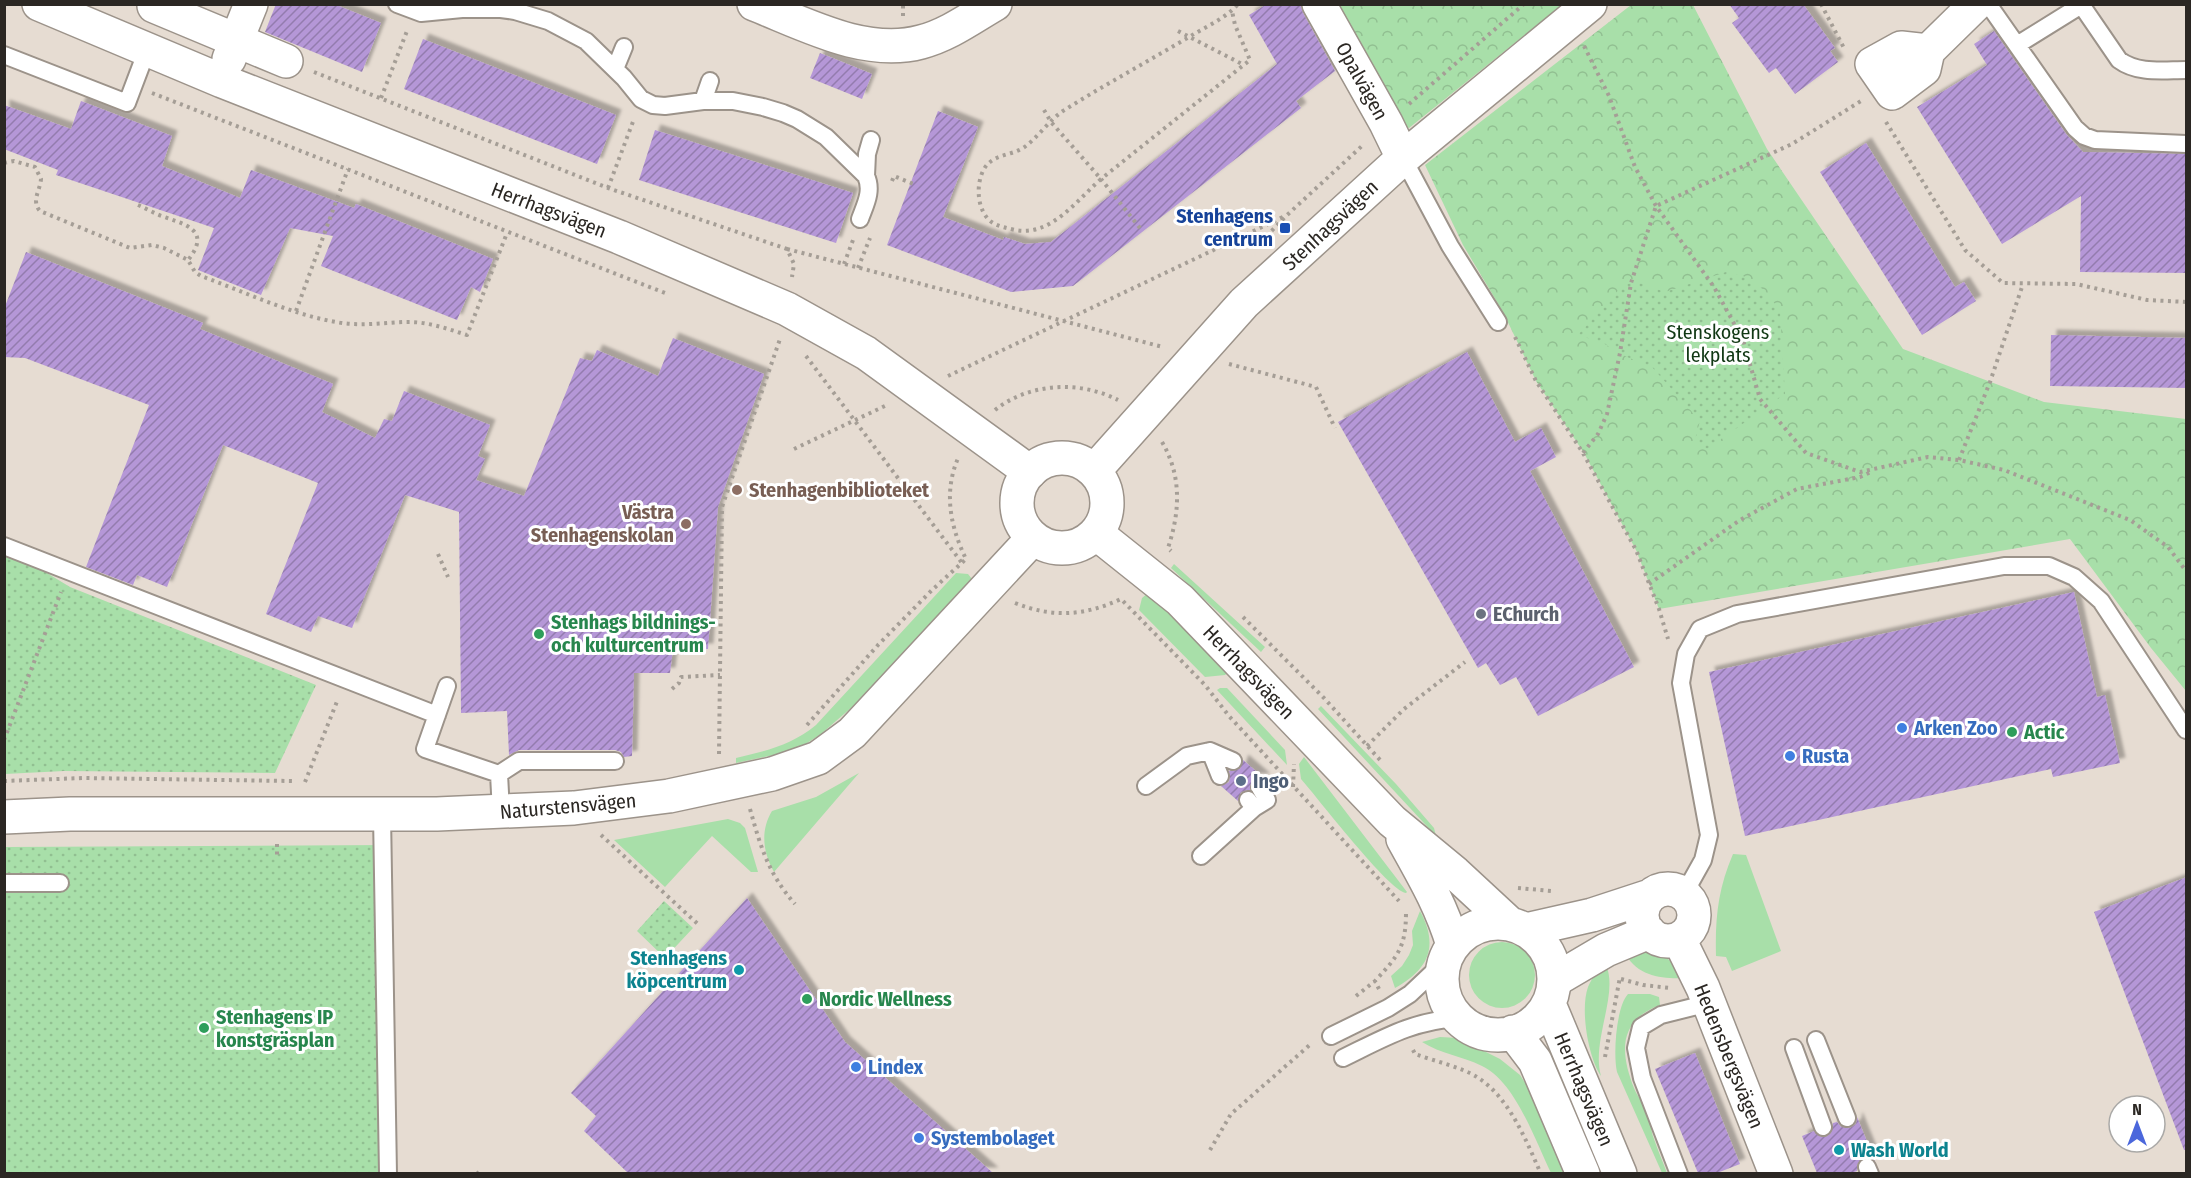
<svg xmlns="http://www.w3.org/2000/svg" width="2191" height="1178" viewBox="0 0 2191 1178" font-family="'Fira Sans Condensed',sans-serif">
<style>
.grass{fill:#a8dfa9}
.forest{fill:url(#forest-crowns)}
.park{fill:url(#park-dots)}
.building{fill:url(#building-hatch);filter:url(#shadow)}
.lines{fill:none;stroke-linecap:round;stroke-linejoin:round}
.service-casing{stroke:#9c938a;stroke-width:20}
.minor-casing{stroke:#9c938a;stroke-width:36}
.tertiary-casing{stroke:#9c938a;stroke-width:36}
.path{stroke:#a59e96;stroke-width:4;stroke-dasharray:3 4.5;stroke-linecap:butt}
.service{stroke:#fff;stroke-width:16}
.minor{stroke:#fff;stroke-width:33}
.tertiary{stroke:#fff;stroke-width:33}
.transit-dot{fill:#1a4fb4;stroke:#fff;stroke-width:2}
.education-dot{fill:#8d6e63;stroke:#fff;stroke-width:2}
.worship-dot{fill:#6b7280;stroke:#fff;stroke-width:2}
.leisure-dot{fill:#2e9e5b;stroke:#fff;stroke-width:2}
.shop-dot{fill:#3f7fe0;stroke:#fff;stroke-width:2}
.service-dot{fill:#5c6f8a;stroke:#fff;stroke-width:2}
.culture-dot{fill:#0f9aa8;stroke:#fff;stroke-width:2}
.labels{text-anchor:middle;stroke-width:6;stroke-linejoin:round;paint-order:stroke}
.street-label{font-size:20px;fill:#2b2723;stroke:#fff}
.transit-label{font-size:20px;font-weight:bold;fill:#164399;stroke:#fff;text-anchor:end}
.park-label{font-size:20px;fill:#113814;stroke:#fff}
.education-label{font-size:20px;font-weight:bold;fill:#785e54;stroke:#fff;text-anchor:start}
.worship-label{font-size:20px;font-weight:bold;fill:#5b616d;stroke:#fff;text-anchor:start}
.leisure-label{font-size:20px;font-weight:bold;fill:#27864d;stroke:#fff;text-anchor:start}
.shop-label{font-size:20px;font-weight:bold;fill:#366cbe;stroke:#fff;text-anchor:start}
.service-label{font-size:20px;font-weight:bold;fill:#4e5e75;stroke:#fff;text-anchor:start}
.culture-label{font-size:20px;font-weight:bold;fill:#0d838f;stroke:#fff;text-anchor:end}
</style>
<defs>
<pattern id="forest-crowns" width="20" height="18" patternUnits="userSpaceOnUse" patternTransform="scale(1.5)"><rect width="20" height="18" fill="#a8dfa9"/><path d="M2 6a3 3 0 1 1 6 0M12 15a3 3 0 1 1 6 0" fill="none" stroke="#91bf91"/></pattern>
<pattern id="park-dots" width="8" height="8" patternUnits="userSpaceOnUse" patternTransform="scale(1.5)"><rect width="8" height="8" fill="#a8dfa9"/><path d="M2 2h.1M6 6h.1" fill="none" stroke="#91bf91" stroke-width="1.8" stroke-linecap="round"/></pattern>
<pattern id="building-hatch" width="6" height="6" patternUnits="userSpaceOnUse" patternTransform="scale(1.5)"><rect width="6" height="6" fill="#b597d7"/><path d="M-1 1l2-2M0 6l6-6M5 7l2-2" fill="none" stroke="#937bae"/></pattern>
<filter id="shadow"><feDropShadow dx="5.5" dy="-5.5" stdDeviation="1.5" flood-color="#0004"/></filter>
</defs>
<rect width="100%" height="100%" fill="#e6dcd2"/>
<path class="grass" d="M1174 564 1265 647 1261 652 1171 568Z
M956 573 968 574 972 579 851 708 821 734 804 745 788 752 736 763V758C766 751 792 745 816 725Z
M1148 593 1228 672 1225 675 1205 677 1139 610 1142 598Z
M1220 688H1227L1285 750 1287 765 1217 690Z
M1321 706 1396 784 1434 828 1436 836 1318 709Z
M1304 757 1407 892 1406 893C1389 891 1317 797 1301 779L1299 764Z
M859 773 774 872C763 852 760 831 772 811L816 797Z
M728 819 740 823 745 828 758 872H751L712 836 665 887 614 840Z
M1733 854 1746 855 1781 951 1732 971 1726 957 1716 956C1715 918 1718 889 1733 854Z
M1420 911C1439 946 1429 969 1395 988L1391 976 1402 966 1409 955 1413 945 1412 931Z
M1469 975a33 33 0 1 1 66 0a33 33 0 1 1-66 0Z
M1646 951C1665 953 1675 963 1686 978 1663 979 1639 977 1626 955Z
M1606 965C1619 994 1591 1041 1601 1076 1588 1057 1580 1009 1588 987 1592 977 1598 971 1606 965Z
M1628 994H1650L1659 997 1660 1005C1618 1021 1620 1052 1634 1088 1638 1098 1646 1106 1649 1117 1651 1124 1651 1132 1654 1139 1658 1151 1663 1162 1667 1173H1662L1617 1072C1613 1055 1616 1007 1628 994Z
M1440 1037 1458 1038 1500 1059 1520 1075 1533 1095 1567 1173H1551C1536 1142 1515 1081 1482 1066 1462 1056 1441 1054 1422 1042Z"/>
<path class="forest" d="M1319 5H1562L1409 128 1386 123Z
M1631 5H1693L1767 149 1903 349 2044 402 2186 419V691L2151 648 2070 539 1659 609 1636 550 1584 453 1536 381 1503 312 1463 245 1425 165Z"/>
<path class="park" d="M1726 272 1743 276 1753 281 1767 293 1780 311 1785 394 1707 449 1695 439 1700 421 1652 367 1627 357 1603 343 1578 335 1624 284 1640 283 1665 292Z
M4 547 70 587 316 685 275 773 64 771 5 774Z
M389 845 390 1173H5L4 847Z
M664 901 693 928 665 958 637 931Z"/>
<path class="building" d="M276 4H334L381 23 362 72 265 32Z
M1267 4H1300L1303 13 1335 71 1296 101 1301 108 1073 286 1011 292 887 245 938 111 978 127 943 217 1003 240 1004 237 1025 244 1051 242 1277 64 1249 15Z
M1729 4H1803L1835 48 1830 51 1838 62 1795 94 1776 68 1769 73 1732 23 1739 18Z
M1994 31 2066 134 2083 152 2187 154V273L2080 272 2081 196 2002 244 1917 107 1987 65 1974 44Z
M423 39 616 115 597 164 404 89Z
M820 53 872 74 862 99 810 78Z
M81 101 172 136 162 166 240 198 251 170 354 208 356 204 493 259 480 292 471 287 457 320 321 266 333 236 290 228 261 295 198 270 214 228 56 175 58 170 4 149V105L71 129Z
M655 130 853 193 836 243 639 180Z
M1866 143 1955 287 1964 282 1976 301 1922 335 1820 172Z
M26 252 203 323 200 329 333 384 322 412 375 438 384 419 392 421 404 391 490 425 478 456 485 459 476 480 524 496 580 358 592 361 597 350 658 376 673 338 764 374 718 507 708 649 673 648 670 673H634L632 756 624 757 621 752 615 750H519L509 755 507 711 461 713 459 512 405 495 352 628 318 616 311 632 266 614 318 483 223 445 167 587 137 575 133 585 86 567 149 405 25 358 4 357V309Z
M2051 335 2187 338V388L2050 386Z
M1467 352 1515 442 1541 428 1556 457 1530 471 1634 667 1538 716 1516 677 1500 685 1486 663 1478 668 1338 422Z
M2074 592 2097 697 2105 695 2120 763 2053 777 2051 769 1745 836 1709 672Z
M1243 760 1265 779H1254L1251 783 1250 790 1241 792 1238 801 1221 786 1229 782 1230 777 1229 771 1240 769Z
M2187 877V1150H2184L2094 912Z
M747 898 845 1042 993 1173H628L584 1131 596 1116 571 1093Z
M1695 1053 1740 1164 1717 1173H1698L1655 1069Z
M1857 1117 1875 1161 1869 1157 1862 1158 1857 1165V1171L1851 1173H1817L1802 1136 1814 1131 1821 1137H1826L1831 1133 1833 1123 1837 1122 1841 1127 1850 1128 1856 1124Z"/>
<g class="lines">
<defs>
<path id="service" d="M397 4 421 13 462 9H501L515 11 548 21 586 41 624 78 641 99 653 105 665 106 703 101H733L763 107 783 113 797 119 826 137 866 176C873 191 865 205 860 219
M1988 4 2075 128 2084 136 2095 140 2186 144
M2082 6 2119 60C2138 74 2163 70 2186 70
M2017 45 2083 4
M4 55 127 103 147 50
M615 69 624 47
M703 101 710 81
M1403 158 1450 246 1498 322
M866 176 867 154 871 140
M4 546 437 715
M447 686 425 749 499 774
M1210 751 1233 761
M499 774 519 761H615
M499 774 501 812
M1146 786 1187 756 1210 751 1220 776
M1254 808 1267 800 1260 788
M382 815 388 1174
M1201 856 1254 808 1248 800
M4 883H60
M1684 894 1703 860 1709 835 1681 683 1686 654 1700 629 1737 614 2004 566H2049L2074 577 2101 601 2186 730
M1331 1036 1388 1008 1410 994 1445 961
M1816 1040 1847 1118
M1794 1048 1823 1127
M1343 1058C1384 1038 1412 1021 1458 1018
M1867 1167 1870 1174
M1679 1174 1642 1078 1636 1048 1641 1027 1661 1015 1709 1003"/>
<path id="minor" d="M39 4 222 81 619 237 787 309 866 353 1030 472
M754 4C805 24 865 57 921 42 948 35 971 18 995 4
M1319 4 1386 123 1403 158
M154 6 286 61
M1928 51 1901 48 1872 64 1892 93 1924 69 1928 51 1976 4
M229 59 251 4
M1094 471 1244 303 1403 158 1590 4
M4 817 70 814H437L574 808 669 796 772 774 818 758 852 733 1033 538
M1642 915a26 26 0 1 1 52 0a26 26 0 1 1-52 0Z
M1526 930 1592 915 1650 896
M1679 939 1703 988 1776 1174
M1555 980 1606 950 1649 932"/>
<path id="tertiary" d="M1017 503a45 45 0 1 1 90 0a45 45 0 1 1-90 0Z
M1096 533 1180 600 1392 821 1455 873 1509 923
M1403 839C1423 875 1441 905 1453 945
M1442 979a56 56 0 1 1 112 0a56 56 0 1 1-112 0Z
M1549 1004 1620 1174
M1513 1032 1535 1061 1583 1174"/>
</defs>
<use href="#service" class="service-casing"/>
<use href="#minor" class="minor-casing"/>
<use href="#tertiary" class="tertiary-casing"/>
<path class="path" d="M1821 4 1845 50
M903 16V4
M1178 31 1244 65
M1584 46 1609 96 1635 167 1656 206 1714 287 1743 340 1760 399 1806 453 1860 472 1928 457 1959 460 2004 470 2130 520 2168 547 2186 571
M314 72 608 188 787 249 794 264 792 277
M152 93 665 293
M381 98 407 31
M1409 104 1524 4
M1044 110 1051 122 1101 179C1077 200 1051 237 1015 230 1007 228 1000 227 993 223 977 213 975 185 984 169 993 154 1010 156 1023 148 1038 138 1048 121 1063 111 1104 85 1147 62 1189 37 1205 27 1225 19 1238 4
M1886 122 1965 250 2003 283 2076 284 2147 300 2186 302
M4 163 14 161 35 167 41 179C40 191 31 201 40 211L130 248 152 245 164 248 188 260 195 272 201 276C245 292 290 314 336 322 360 327 385 322 409 322 429 322 448 329 467 335L507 233
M892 181 894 176 916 185
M608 188 634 119
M138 205C145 208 152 212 159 215 183 224 213 229 188 260
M1140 228 1101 179 1250 60 1235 25 1232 11
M1256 247 1286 216 1363 145
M787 249 1163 347
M844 264 853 240
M858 268 870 238
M296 311 348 169
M1515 337 1536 381 1583 453 1636 550 1659 609 1668 639
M806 356 962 563
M1229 364 1316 387 1335 428
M948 376 1283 217
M995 410C1029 383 1079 380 1118 400
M1162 442C1182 476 1180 512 1168 548L1171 551
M794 449 887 405
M1583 453 1598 434 1607 414 1620 353 1631 283 1656 206 1792 144 1861 101
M1959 460 1990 382 2023 284
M438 554 448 577
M1649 584 1740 520 1797 489 1860 477 1873 471
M1015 603C1053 618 1084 616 1121 599L1205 685 1229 716 1399 901
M1243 617 1324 698 1381 761
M672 689 679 683 681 677 720 675
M807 725 878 645 932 590 966 559C950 526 943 491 959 456
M4 740 61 592
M1367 746 1404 709 1465 662
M719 754 722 507 780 339
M4 781 83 778 292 781
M305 782 338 699
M1293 787 1294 764
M750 809C761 848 768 873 795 904
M601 835 700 926
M277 844V856
M1518 888 1552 891
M1621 979 1643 985 1670 988
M1379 989 1375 981C1398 956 1406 947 1406 912
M1356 996 1375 981
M1413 1050 1415 1054C1434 1061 1461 1067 1477 1077 1509 1097 1526 1140 1541 1174
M1605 1057 1620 977
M1210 1150 1231 1114 1312 1043
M477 1174 481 1169"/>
<use href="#service" class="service"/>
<use href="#minor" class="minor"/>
<use href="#tertiary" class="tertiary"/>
</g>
<rect class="transit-dot" x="1279" y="222" width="12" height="12" rx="3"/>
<g class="education-dot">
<circle cx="737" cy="490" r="6"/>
<circle cx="686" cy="524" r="6"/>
</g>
<circle class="worship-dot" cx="1481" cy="614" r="6"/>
<g class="leisure-dot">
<circle cx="539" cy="634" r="6"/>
<circle cx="2012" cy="732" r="6"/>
<circle cx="807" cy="999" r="6"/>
<circle cx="204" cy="1028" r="6"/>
</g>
<g class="shop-dot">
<circle cx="1902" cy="728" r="6"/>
<circle cx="1790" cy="756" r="6"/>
<circle cx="856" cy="1067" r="6"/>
<circle cx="919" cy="1138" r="6"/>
</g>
<circle class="service-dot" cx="1241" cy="781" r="6"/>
<g class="culture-dot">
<circle cx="739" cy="970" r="6"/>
<circle cx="1839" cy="1150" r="6"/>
</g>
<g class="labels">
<g class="street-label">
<text transform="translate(1362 81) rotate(61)" y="7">Opalvägen</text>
<text transform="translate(549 210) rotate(21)" y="7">Herrhagsvägen</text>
<text transform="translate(1330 225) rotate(-43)" y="7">Stenhagsvägen</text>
<text transform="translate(1249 672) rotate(46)" y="7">Herrhagsvägen</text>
<text transform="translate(568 806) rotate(-5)" y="7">Naturstensvägen</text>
<text transform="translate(1729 1056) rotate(68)" y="7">Hedensbergsvägen</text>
<text transform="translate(1584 1089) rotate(67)" y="7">Herrhagsvägen</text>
</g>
<g class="transit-label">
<text x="1273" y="223">Stenhagens<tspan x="1273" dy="23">centrum</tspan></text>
</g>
<g class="park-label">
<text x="1718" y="339">Stenskogens<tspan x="1718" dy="23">lekplats</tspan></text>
</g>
<g class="education-label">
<text x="749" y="497">Stenhagenbiblioteket</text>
<text x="674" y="519" text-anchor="end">Västra<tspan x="674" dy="23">Stenhagenskolan</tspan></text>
</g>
<g class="worship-label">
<text x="1493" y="621">EChurch</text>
</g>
<g class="leisure-label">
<text x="551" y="629">Stenhags bildnings-<tspan x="551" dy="23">och kulturcentrum</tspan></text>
<text x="2024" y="739">Actic</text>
<text x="819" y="1006">Nordic Wellness</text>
<text x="216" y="1024">Stenhagens IP<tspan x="216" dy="23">konstgräsplan</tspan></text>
</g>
<g class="shop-label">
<text x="1914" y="735">Arken Zoo</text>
<text x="1802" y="763">Rusta</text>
<text x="868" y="1074">Lindex</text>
<text x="931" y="1145">Systembolaget</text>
</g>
<g class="service-label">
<text x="1253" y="788">Ingo</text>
</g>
<g class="culture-label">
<text x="727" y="965">Stenhagens<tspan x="727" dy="23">köpcentrum</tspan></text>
<text x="1851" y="1157" text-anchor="start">Wash World</text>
</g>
</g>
<rect width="2191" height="1178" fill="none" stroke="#2b2723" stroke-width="12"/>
<g transform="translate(2137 1124)"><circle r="28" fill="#ffffff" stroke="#aaa9a7" stroke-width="1.5"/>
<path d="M0-4.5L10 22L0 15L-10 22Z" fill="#4b67dc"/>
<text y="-9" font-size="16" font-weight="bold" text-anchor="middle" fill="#2b2723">N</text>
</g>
</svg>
